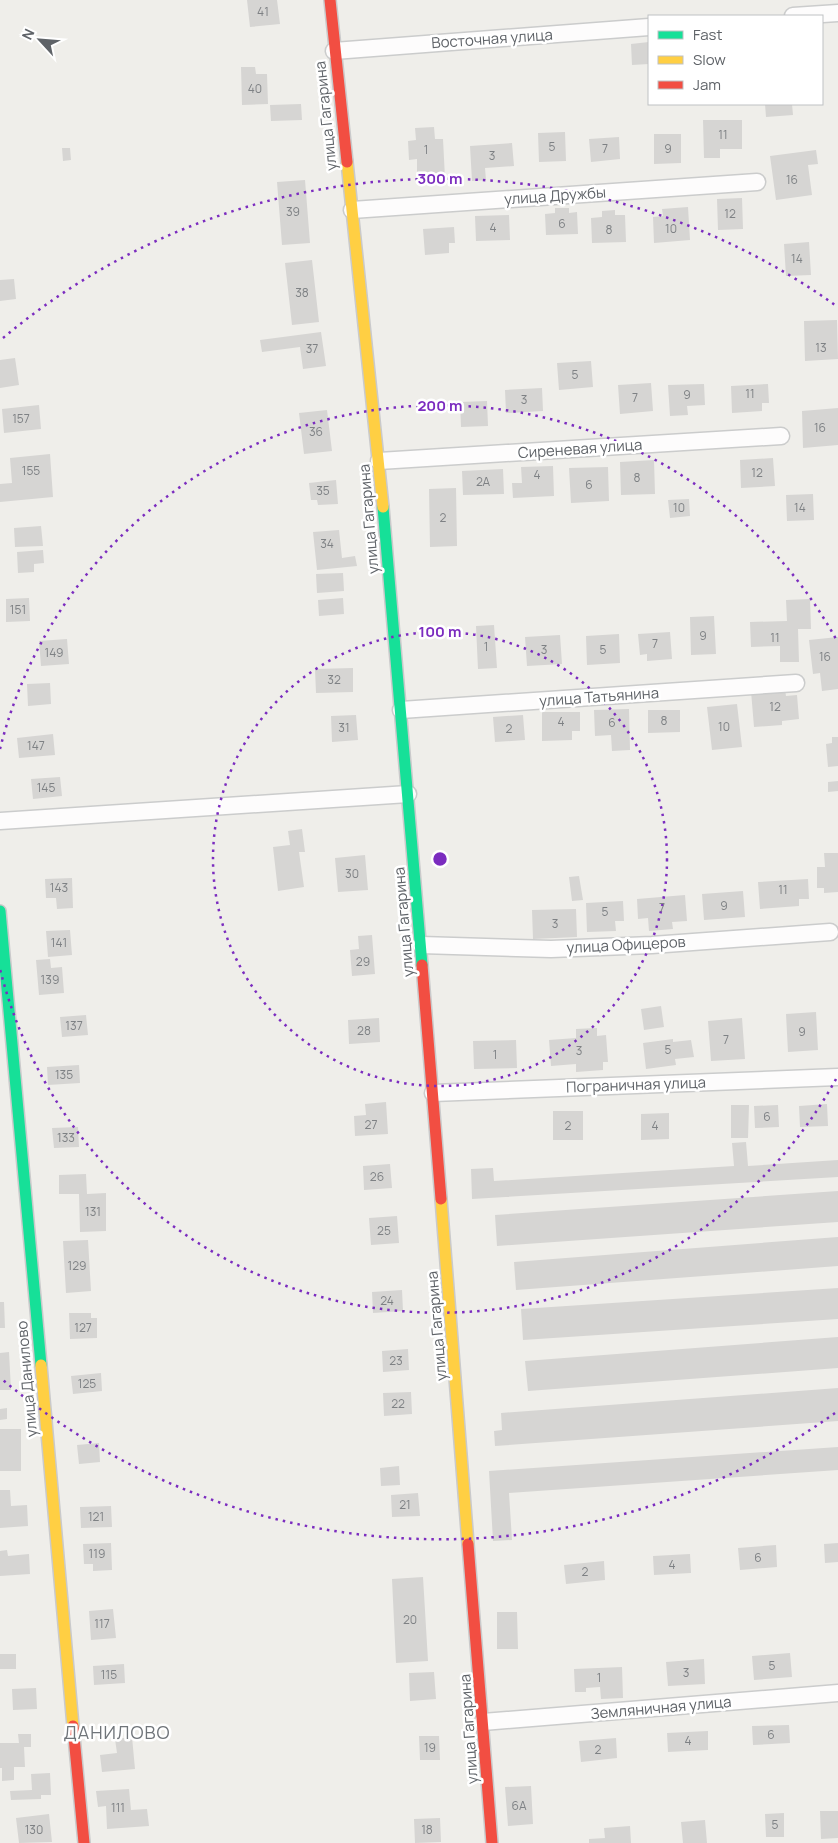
<svg xmlns="http://www.w3.org/2000/svg" width="838" height="1843" viewBox="0 0 838 1843" font-family="Manrope,sans-serif">
<style>
.building{fill:#d6d5d3}
.lines{fill:none;stroke-linecap:round;stroke-linejoin:round}
.street-casing{stroke:#cbcccc;stroke-width:19}
.fast-casing{stroke:#cacacb;stroke-width:14}
.slow-casing{stroke:#cacacb;stroke-width:14}
.jam-casing{stroke:#cacacb;stroke-width:14}
.street{stroke:#fdfcfc;stroke-width:16}
.fast{stroke:#16e098;stroke-width:11}
.slow{stroke:#ffcf43;stroke-width:11}
.jam{stroke:#f24e42;stroke-width:11}
.ring{fill:none;stroke:#7b2cbf;stroke-width:2.5;stroke-dasharray:2.5 5}
.labels{text-anchor:middle;stroke-width:5;stroke-linejoin:round;paint-order:stroke}
.number-label{font-size:12px;fill:#7e8184}
.street-label{font-size:15px;fill:#5f6368;stroke:#fff}
.quarter-label{font-size:18px;letter-spacing:1px;fill:#70757a;stroke:#fff}
.centre{fill:#7b2cbf;stroke:#fff;stroke-width:2.5}
.ring-label{font-size:15px;text-anchor:middle;font-weight:bold;fill:#7b2cbf;stroke:#fff;stroke-width:5;stroke-linejoin:round;paint-order:stroke}
</style>
<rect width="100%" height="100%" fill="#efeeea"/>
<path class="building" d="M247 0H277L280 24 250 27Z
M649 42V64L632 65 631 44Z
M241 67H255L256 74H267L268 104 242 105Z
M301 104 302 120 271 121 270 105Z
M765 104H792L793 115 766 117Z
M703 120H742V149H720V158H704Z
M434 127 435 139H443L445 178 431 179V172L417 173V159L409 160 408 141 416 140 415 128Z
M565 132 566 161 539 162 538 133Z
M654 134H681V163L654 164Z
M619 137 620 159 591 162 589 139Z
M512 143 514 166 485 168 486 180 472 181 470 146Z
M62 148H70L71 160 63 161Z
M816 150 818 164 808 165 812 195 776 200 770 156Z
M305 180 310 243 282 245 277 182Z
M742 198 743 229 718 230 717 199Z
M688 207 690 240 654 243 653 217 663 216 662 209Z
M555 208H569V213L577 212 578 234 546 235 545 214 555 213Z
M615 210V215H625L626 242 592 243 591 218 602 217V211Z
M509 215 510 240 476 241 475 216Z
M454 227 455 243H449V253L425 255 423 229Z
M809 242 811 275 786 276 784 244Z
M312 260 319 322 292 325 285 263Z
M14 279 16 299 0 301V280Z
M837 320 838 359 805 361 804 321Z
M321 332 326 366 303 369 300 347 262 352 260 340Z
M15 358 19 385 0 388V360Z
M591 361 593 387 559 390 557 363Z
M651 383 653 411 620 414 618 385Z
M704 384 705 405 687 406 688 415 670 416 668 385Z
M768 384 769 403H762V411L732 413 731 386Z
M542 388 543 411 506 413 505 390Z
M487 401 488 426 461 427 460 402Z
M39 405 41 429 4 433 2 409Z
M838 408V445L803 448 802 411Z
M327 410 332 451 304 454 299 413Z
M50 454 53 497 0 502V484L12 483 10 458Z
M773 458 775 486 741 488 740 460Z
M654 460 655 494 621 495 620 462Z
M553 466 554 496 513 498 512 483H522L521 467Z
M608 467 609 501 571 503 569 468Z
M503 469 504 494 463 495 462 471Z
M336 480 338 504 318 505 317 500H311L309 483Z
M456 488 457 546 430 547 429 489Z
M813 494 814 520 787 521 786 495Z
M689 499 690 516 670 518 668 500Z
M41 526 43 546 15 547 14 528Z
M339 530 342 558 355 556 357 566 317 570 313 532Z
M43 550 44 563 34 564V572L18 573 17 552Z
M343 573 344 591 317 593 316 574Z
M29 598 30 621 6 622V599Z
M343 598 344 614 319 616 318 600Z
M810 599 811 629H798L799 662H780V646L751 647 750 622 787 621 786 600Z
M714 616 716 654 691 655 690 617Z
M494 625 497 668 478 669 476 626Z
M670 632 672 659 647 661V654L640 655 638 634Z
M619 634 620 663 587 665 586 636Z
M560 635 562 664 527 666 525 637Z
M838 637V689L822 691 820 673 813 674 809 640Z
M67 639 69 664 41 666 39 641Z
M353 668V692L316 693 315 669Z
M50 683 51 704 28 706 27 684Z
M785 689 786 696 797 695 799 719 782 721V725L754 727 751 691Z
M737 704 742 747 712 750 707 707Z
M629 709 630 750 612 751 611 735 595 736 594 710Z
M648 710H680V732L648 733Z
M542 712H580V731H572V740L542 741Z
M356 715 358 740 332 742 331 716Z
M523 715 525 740 495 742 493 717Z
M53 734 55 755 19 758 17 738Z
M832 737H838V766L828 767 826 744 832 743Z
M60 777 62 796 33 799 31 779Z
M838 781V791L828 792V782Z
M302 829 305 852H299L304 887 278 891 273 847 290 845 288 831Z
M824 853H838V892L824 893V888H817V867H825Z
M365 855 368 890 338 892 335 858Z
M579 876 583 900 572 901 569 877Z
M72 878 73 908 57 909 56 898H46L45 879Z
M808 879 809 899H799V906L760 909 758 882Z
M743 891 745 917 704 920 702 894Z
M685 895 687 921 672 922 673 929 649 931 648 918 638 919 637 899Z
M623 901 624 921H615L616 931 587 932 586 903Z
M576 909 577 937 533 939 532 910Z
M70 930 72 955 48 957 46 931Z
M372 935 375 974 352 976 350 950 359 949 358 936Z
M50 959 51 968 62 967 64 993 39 995 36 960Z
M661 1006 664 1027 644 1030 641 1009Z
M816 1012 818 1050 788 1052 786 1014Z
M86 1015 88 1035 62 1037 60 1017Z
M379 1018 380 1042 349 1044 348 1020Z
M742 1018 745 1059 711 1061 708 1021Z
M597 1028V1036L606 1035 608 1062H603V1070L576 1072V1064L551 1066 549 1040 576 1038V1029Z
M673 1039V1042L691 1040 694 1057 675 1059 676 1065 646 1069 643 1043Z
M516 1040 517 1068 474 1069 473 1041Z
M79 1065 80 1083 48 1085 47 1067Z
M386 1102 388 1134 355 1136 354 1116 366 1115 365 1104Z
M827 1104 828 1126 800 1127 799 1106Z
M731 1105H749L748 1138H731Z
M778 1105 779 1127 755 1128 754 1106Z
M553 1111H583V1140H553Z
M669 1113V1139L641 1140V1114Z
M78 1127 79 1147 54 1148 52 1128Z
M746 1142 748 1166 838 1160V1177L472 1199 471 1169 493 1168 494 1181 734 1166 732 1143Z
M390 1164 392 1188 364 1190 363 1166Z
M86 1174 87 1194 106 1193V1231L80 1232 79 1194H59V1175Z
M838 1191V1222L497 1246 495 1215Z
M397 1216 399 1243 371 1245 369 1218Z
M838 1237V1266L516 1290 514 1262Z
M88 1240 91 1291 66 1293 63 1241Z
M838 1288V1319L523 1340 521 1309Z
M402 1290 403 1311 373 1313 372 1292Z
M0 1302H4L5 1328H0Z
M69 1313H91V1318H97V1338L70 1339Z
M838 1337V1368L528 1391 525 1361Z
M408 1349 409 1370 383 1372 382 1351Z
M9 1352 11 1390H0V1353Z
M101 1373 102 1391 73 1394 71 1376Z
M838 1388V1421L495 1446 494 1431 502 1430 501 1413Z
M411 1392 412 1414 384 1416 383 1393Z
M7 1408V1419L0 1420V1409Z
M0 1429H21V1471H0Z
M99 1443 100 1462 79 1464 77 1445Z
M838 1447V1470L509 1493 512 1540 493 1541 489 1471Z
M399 1466 400 1485 381 1486 380 1468Z
M0 1490H10L11 1506 27 1505 28 1526 0 1528Z
M418 1493 420 1516 392 1517 391 1495Z
M111 1506 112 1527 81 1528 80 1507Z
M111 1543 112 1570 93 1571V1564H84L83 1544Z
M838 1543V1562L825 1563 824 1544Z
M776 1545 777 1567 740 1570 738 1548Z
M7 1550 8 1556 29 1554 30 1574 0 1576V1551Z
M690 1554 691 1573 654 1575 653 1556Z
M604 1561 605 1580 566 1584 564 1565Z
M423 1577 428 1661 396 1663 392 1579Z
M113 1609 116 1638 91 1640 89 1611Z
M497 1612H517L518 1649H497Z
M790 1653 792 1677 754 1680 752 1656Z
M0 1654H16V1669H0Z
M704 1659 705 1684 668 1686 666 1662Z
M124 1664 125 1683 94 1685 93 1666Z
M622 1667 623 1698 601 1699 600 1687 586 1688V1692H575L574 1669Z
M434 1672 436 1699 410 1701 409 1673Z
M36 1688 37 1709 13 1710 12 1689Z
M789 1725 790 1743 753 1745 752 1726Z
M708 1731V1750L668 1752 667 1733Z
M18 1734H31V1747H24L25 1767H14V1780L2 1781V1768H0V1743H19Z
M419 1736H439L440 1760H420Z
M132 1737 135 1769 102 1772 100 1755 117 1753 115 1739Z
M616 1738 617 1758 581 1762 579 1741Z
M50 1773 51 1795H41V1799L11 1800 10 1791 32 1790 31 1774Z
M531 1786 533 1824 508 1826 505 1787Z
M129 1789 131 1810 147 1809 149 1826 107 1829 106 1806 98 1807 96 1791Z
M820 1811H838V1838L821 1839Z
M784 1813V1837H766L765 1814Z
M49 1814 52 1842 19 1843 16 1818Z
M440 1818 441 1842 415 1843 414 1819Z
M705 1820 707 1843H683L681 1822Z
M630 1826 631 1843H589V1839L605 1838 604 1828Z"/>
<g class="lines">
<defs>
<path id="street" d="M793 16 838 13
M334 51 649 27
M352 210 757 182
M379 461 781 436
M401 710 796 683
M0 821 408 794
M421 945 551 949 652 945 830 932
M433 1093 838 1077
M483 1722 838 1693"/>
<path id="fast" d="M383 507 422 965
M0 911 41 1365"/>
<path id="slow" d="M347 162 383 507
M441 1199 468 1544
M41 1365 73 1726"/>
<path id="jam" d="M330 0 347 162
M422 965 441 1199
M468 1544 492 1843
M73 1726 84 1843"/>
</defs>
<use href="#street" class="street-casing"/>
<use href="#fast" class="fast-casing"/>
<use href="#slow" class="slow-casing"/>
<use href="#jam" class="jam-casing"/>
<use href="#street" class="street"/>
<use href="#fast" class="fast"/>
<use href="#slow" class="slow"/>
<use href="#jam" class="jam"/>
</g>
<g class="ring">
<circle cx="440" cy="859" r="227"/>
<path d="M836 1079A453 453 0 0 1 0 969M0 749A453 453 0 0 1 836 639"/>
<path d="M835 1413A680 680 0 0 1 3 1380M3 338A680 680 0 0 1 835 305"/>
</g>
<g class="labels">
<g class="number-label">
<text x="263" y="16">41</text>
<text x="255" y="93">40</text>
<text x="723" y="139">11</text>
<text x="552" y="151">5</text>
<text x="605" y="153">7</text>
<text x="668" y="153">9</text>
<text x="426" y="154">1</text>
<text x="492" y="160">3</text>
<text x="792" y="184">16</text>
<text x="293" y="216">39</text>
<text x="730" y="218">12</text>
<text x="562" y="228">6</text>
<text x="493" y="232">4</text>
<text x="671" y="233">10</text>
<text x="609" y="234">8</text>
<text x="797" y="263">14</text>
<text x="302" y="297">38</text>
<text x="821" y="352">13</text>
<text x="312" y="353">37</text>
<text x="575" y="379">5</text>
<text x="750" y="398">11</text>
<text x="687" y="399">9</text>
<text x="635" y="402">7</text>
<text x="524" y="404">3</text>
<text x="21" y="423">157</text>
<text x="820" y="432">16</text>
<text x="316" y="436">36</text>
<text x="31" y="475">155</text>
<text x="757" y="477">12</text>
<text x="537" y="479">4</text>
<text x="637" y="482">8</text>
<text x="483" y="486">2А</text>
<text x="589" y="489">6</text>
<text x="323" y="495">35</text>
<text x="679" y="512">10</text>
<text x="800" y="512">14</text>
<text x="443" y="522">2</text>
<text x="327" y="548">34</text>
<text x="18" y="614">151</text>
<text x="703" y="640">9</text>
<text x="775" y="642">11</text>
<text x="655" y="648">7</text>
<text x="486" y="651">1</text>
<text x="544" y="654">3</text>
<text x="603" y="654">5</text>
<text x="54" y="657">149</text>
<text x="825" y="661">16</text>
<text x="334" y="684">32</text>
<text x="775" y="711">12</text>
<text x="664" y="725">8</text>
<text x="561" y="726">4</text>
<text x="612" y="727">6</text>
<text x="724" y="731">10</text>
<text x="344" y="732">31</text>
<text x="509" y="733">2</text>
<text x="36" y="750">147</text>
<text x="46" y="792">145</text>
<text x="352" y="878">30</text>
<text x="59" y="892">143</text>
<text x="783" y="894">11</text>
<text x="724" y="910">9</text>
<text x="662" y="912">7</text>
<text x="605" y="916">5</text>
<text x="555" y="928">3</text>
<text x="59" y="947">141</text>
<text x="363" y="966">29</text>
<text x="50" y="984">139</text>
<text x="74" y="1030">137</text>
<text x="364" y="1035">28</text>
<text x="802" y="1036">9</text>
<text x="726" y="1044">7</text>
<text x="668" y="1054">5</text>
<text x="579" y="1055">3</text>
<text x="495" y="1059">1</text>
<text x="64" y="1079">135</text>
<text x="767" y="1121">6</text>
<text x="371" y="1129">27</text>
<text x="568" y="1130">2</text>
<text x="655" y="1130">4</text>
<text x="66" y="1142">133</text>
<text x="377" y="1181">26</text>
<text x="93" y="1216">131</text>
<text x="384" y="1235">25</text>
<text x="77" y="1270">129</text>
<text x="387" y="1305">24</text>
<text x="83" y="1332">127</text>
<text x="396" y="1365">23</text>
<text x="87" y="1388">125</text>
<text x="398" y="1408">22</text>
<text x="405" y="1509">21</text>
<text x="96" y="1521">121</text>
<text x="97" y="1558">119</text>
<text x="758" y="1562">6</text>
<text x="672" y="1569">4</text>
<text x="585" y="1576">2</text>
<text x="410" y="1624">20</text>
<text x="102" y="1628">117</text>
<text x="772" y="1670">5</text>
<text x="686" y="1677">3</text>
<text x="109" y="1679">115</text>
<text x="599" y="1682">1</text>
<text x="771" y="1739">6</text>
<text x="688" y="1745">4</text>
<text x="430" y="1752">19</text>
<text x="598" y="1754">2</text>
<text x="519" y="1810">6А</text>
<text x="118" y="1812">111</text>
<text x="775" y="1829">5</text>
<text x="34" y="1834">130</text>
<text x="427" y="1834">18</text>
</g>
<g class="street-label">
<text transform="translate(492 39) rotate(-4)" y="5">Восточная улица</text>
<text transform="translate(326 116) rotate(-96)" y="5">улица Гагарина</text>
<text transform="translate(555 196) rotate(-4)" y="5">улица Дружбы</text>
<text transform="translate(580 449) rotate(-4)" y="5">Сиреневая улица</text>
<text transform="translate(369 519) rotate(-95)" y="5">улица Гагарина</text>
<text transform="translate(599 697) rotate(-4)" y="5">улица Татьянина</text>
<text transform="translate(404 922) rotate(-95)" y="5">улица Гагарина</text>
<text transform="translate(626 945) rotate(-3)" y="5">улица Офицеров</text>
<text transform="translate(636 1085) rotate(-2)" y="5">Пограничная улица</text>
<text transform="translate(437 1326) rotate(-95)" y="5">улица Гагарина</text>
<text transform="translate(27 1379) rotate(-95)" y="5">улица Данилово</text>
<text transform="translate(661 1708) rotate(-5)" y="5">Земляничная улица</text>
<text transform="translate(469 1729) rotate(-94)" y="5">улица Гагарина</text>
</g>
<g class="quarter-label">
<text x="117" y="1739">ДАНИЛОВО</text>
</g>
</g>
<circle cx="440" cy="859" r="8" class="centre"/>
<g class="ring-label">
<text x="440" y="184">300 m</text>
<text x="440" y="411">200 m</text>
<text x="440" y="637">100 m</text>
</g>
<rect x="648" y="15" width="175" height="90" fill="#ffffff" stroke="#bfc1c3"/>
<rect x="658" y="31" width="25" height="8" fill="#16e098" stroke="#bfc1c3"/>
<text x="693" y="40" font-size="15" fill="#5f6368">Fast</text>
<rect x="658" y="56" width="25" height="8" fill="#ffcf43" stroke="#bfc1c3"/>
<text x="693" y="65" font-size="15" fill="#5f6368">Slow</text>
<rect x="658" y="81" width="25" height="8" fill="#f24e42" stroke="#bfc1c3"/>
<text x="693" y="90" font-size="15" fill="#5f6368">Jam</text>
<g transform="translate(40 40) rotate(296)" stroke="#ffffff" stroke-width="4" paint-order="stroke">
<path d="M0-4L9 19L0 12L-9 19Z" fill="#5f6368"/>
<text y="-8" font-size="14" font-weight="bold" text-anchor="middle" fill="#5f6368">N</text>
</g>
</svg>
